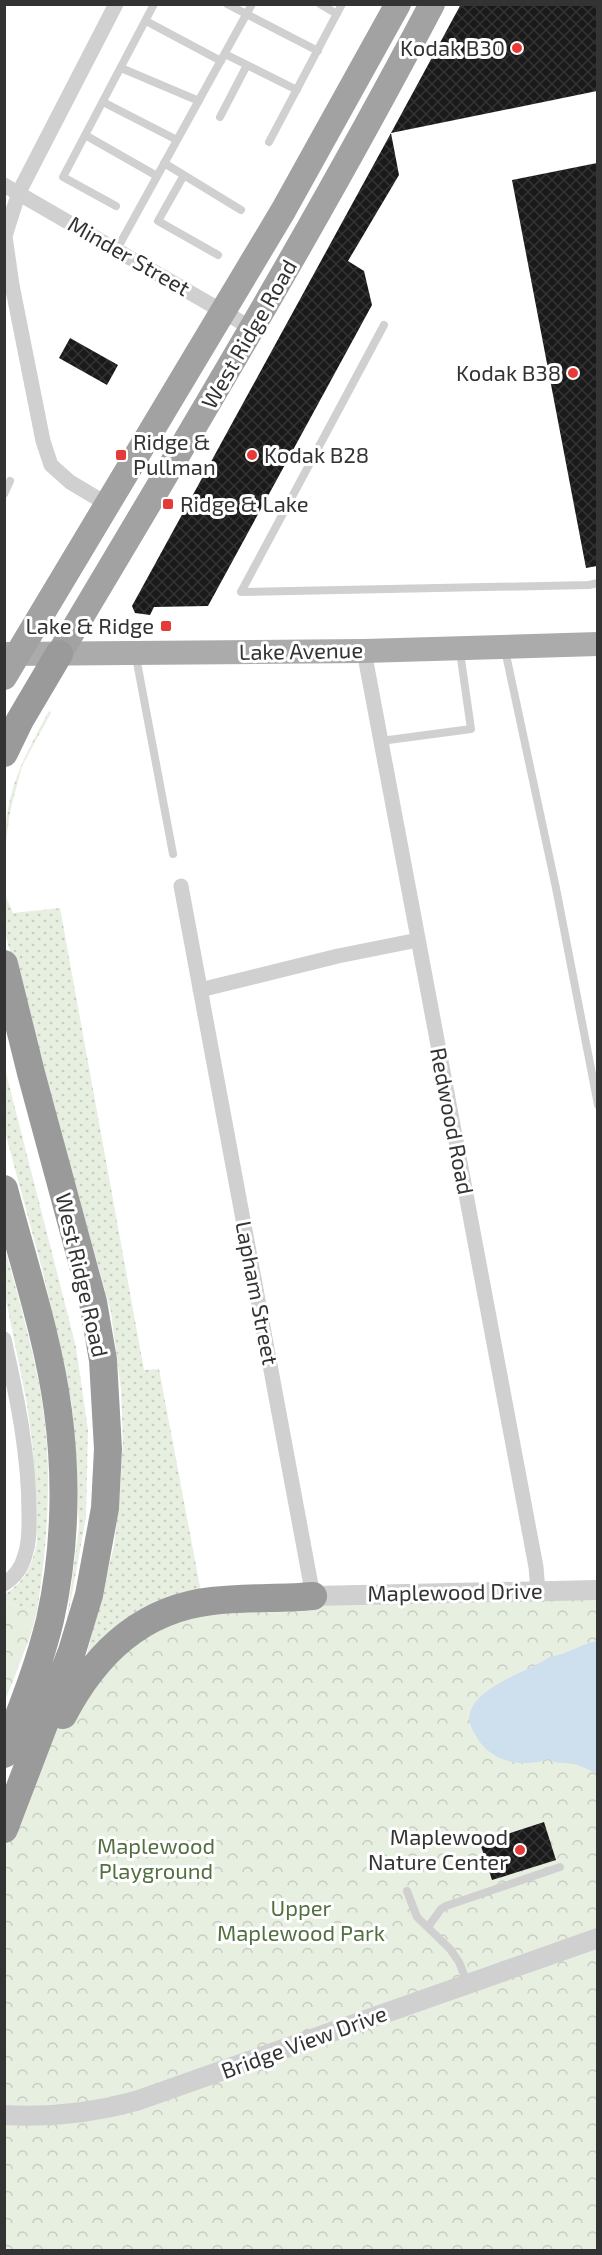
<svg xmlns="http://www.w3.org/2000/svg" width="602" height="2255" viewBox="0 0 602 2255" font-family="'Exo 2',sans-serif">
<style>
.grass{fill:url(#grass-dots)}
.park{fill:url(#park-crowns)}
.water{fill:#cedfee}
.building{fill:url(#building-cross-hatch)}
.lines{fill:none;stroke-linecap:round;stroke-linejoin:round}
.service{stroke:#d0d0d0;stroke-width:8}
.minor{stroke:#d0d0d0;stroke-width:15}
.tertiary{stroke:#d0d0d0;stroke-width:20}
.primary{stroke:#ababab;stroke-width:24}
.trunk{stroke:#a2a2a2;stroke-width:26}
.motorway{stroke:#9a9a9a;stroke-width:28}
.poi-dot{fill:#e63a38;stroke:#fff;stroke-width:2}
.labels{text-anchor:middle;stroke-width:6;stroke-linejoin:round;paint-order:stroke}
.poi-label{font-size:22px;fill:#333;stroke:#fff;text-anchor:end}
.street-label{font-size:22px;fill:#333;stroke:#fff}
.park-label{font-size:22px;fill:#526f3f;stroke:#fff}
</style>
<defs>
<pattern id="grass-dots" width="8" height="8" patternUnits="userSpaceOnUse" patternTransform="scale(1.5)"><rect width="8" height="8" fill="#e7efe1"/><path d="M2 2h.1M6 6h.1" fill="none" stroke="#c7cdc2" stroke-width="1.8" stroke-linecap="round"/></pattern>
<pattern id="park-crowns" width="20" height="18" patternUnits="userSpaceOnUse" patternTransform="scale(1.5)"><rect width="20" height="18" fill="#e7efe1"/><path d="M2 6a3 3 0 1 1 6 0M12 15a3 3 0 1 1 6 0" fill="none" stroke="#c7cdc2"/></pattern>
<pattern id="building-cross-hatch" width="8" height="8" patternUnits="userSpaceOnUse" patternTransform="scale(1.5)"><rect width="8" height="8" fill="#1a1a1a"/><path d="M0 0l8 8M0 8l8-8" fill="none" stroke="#333"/></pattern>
</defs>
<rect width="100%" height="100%" fill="#fff"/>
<path class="grass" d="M49 711 51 713 22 766 10 812 5 848C4 792 23 759 49 711Z
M4 878 6 897 13 913 60 908 144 1370 159 1369 201 1592 121 1623 87 1653 114 1546 120 1492 123 1441 121 1390 111 1312 5 933Z
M4 1065 76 1347 88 1430 86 1517 66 1627 79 1526 72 1405 44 1276 5 1132Z
M4 1245C16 1289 29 1334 38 1379 54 1456 49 1534 37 1611L5 1602V1594C25 1582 33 1564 37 1541L33 1450 27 1404 5 1295Z"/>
<path class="park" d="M597 1590V2250H5L4 1836 63 1714 170 1611Z
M5 1602 37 1611 30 1637 5 1701Z"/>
<path class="water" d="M597 1641V1773C589 1771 582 1766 574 1764 565 1762 556 1765 549 1759 530 1765 508 1765 491 1753 482 1747 477 1738 472 1729 455 1691 529 1673 551 1656 561 1657 584 1643 597 1641Z"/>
<path class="building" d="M461 4H597V91L391 133Z
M391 133 399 175 348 261 364 271 372 305 208 606 154 607 150 615 135 613 132 606Z
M597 163V566L586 568 512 180Z
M70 338 118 365 107 385 59 358Z
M544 1822 556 1860 492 1880 480 1843Z"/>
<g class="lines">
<path class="service" d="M227 4 318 51
M320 4 337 14
M146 21 221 61
M225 54 297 90
M121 68 199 101
M103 102 177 140
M220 117 247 65
M85 135 157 176
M269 142 342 4
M164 163 241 210
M184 175 158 221 218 255
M116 206 63 177 154 4
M117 249 252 4
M384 325 241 592 589 585 598 583
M4 494 10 481
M505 650 556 888 598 1105
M136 657 173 854
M381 741 471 729 460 652
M407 1891 417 1917 450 1949 459 1962 467 1982
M428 1927 441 1909 446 1906 560 1867"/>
<path class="minor" d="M4 185 253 329
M107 504 70 482 51 465 43 441 12 285 5 236 19 192 116 4
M364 651 536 1567 538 1591
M181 886 313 1596
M200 990 338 956 418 940
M4 1339C17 1397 29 1454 29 1513 29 1527 30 1541 25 1555 22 1567 15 1577 4 1584"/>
<path class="tertiary" d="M313 1596 598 1590
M4 2115C50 2118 92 2113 136 2101L598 1938"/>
<path class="primary" d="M4 654 364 651 598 644"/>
<path class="trunk" d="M59 654C187 439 316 225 432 4
M4 677 283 211 398 4"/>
<path class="motorway" d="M4 753 20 720 59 654
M4 964 31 1073 93 1302 103 1360 108 1449 105 1508 89 1595 72 1651 4 1829
M4 1189C23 1262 48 1336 58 1411 67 1480 65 1552 50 1620 39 1666 21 1710 4 1754
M63 1715C95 1654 141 1609 212 1601 246 1597 280 1599 313 1596"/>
</g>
<g class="poi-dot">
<circle cx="517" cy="48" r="6"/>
<circle cx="573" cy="373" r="6"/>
<rect x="115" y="449" width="12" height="12" rx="3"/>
<circle cx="252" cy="455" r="6"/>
<rect x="162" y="498" width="12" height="12" rx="3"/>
<rect x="160" y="620" width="12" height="12" rx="3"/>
<circle cx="520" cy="1850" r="6"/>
</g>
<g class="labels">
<g class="poi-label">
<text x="505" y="56">Kodak B30</text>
<text x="561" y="381">Kodak B38</text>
<text x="133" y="450" text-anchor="start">Ridge &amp;<tspan x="133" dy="25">Pullman</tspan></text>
<text x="264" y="463" text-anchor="start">Kodak B28</text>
<text x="180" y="512" text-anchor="start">Ridge &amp; Lake</text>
<text x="154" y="634">Lake &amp; Ridge</text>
<text x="508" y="1845">Maplewood<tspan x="508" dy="25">Nature Center</tspan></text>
</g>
<g class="street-label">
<text transform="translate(129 256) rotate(30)" y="8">Minder Street</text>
<text transform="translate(249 334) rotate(-60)" y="8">West Ridge Road</text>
<text transform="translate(301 651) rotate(-1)" y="8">Lake Avenue</text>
<text transform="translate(452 1121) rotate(79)" y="8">Redwood Road</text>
<text transform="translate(82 1275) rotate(77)" y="8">West Ridge Road</text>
<text transform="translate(257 1293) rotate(79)" y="8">Lapham Street</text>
<text transform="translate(455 1592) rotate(-1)" y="8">Maplewood Drive</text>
<text transform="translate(304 2042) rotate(-20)" y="8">Bridge View Drive</text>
</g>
<g class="park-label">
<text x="156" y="1854">Maplewood<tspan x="156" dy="25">Playground</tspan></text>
<text x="301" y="1916">Upper<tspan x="301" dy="25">Maplewood Park</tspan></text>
</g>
</g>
<rect width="602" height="2255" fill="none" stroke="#333333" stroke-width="12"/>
</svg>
